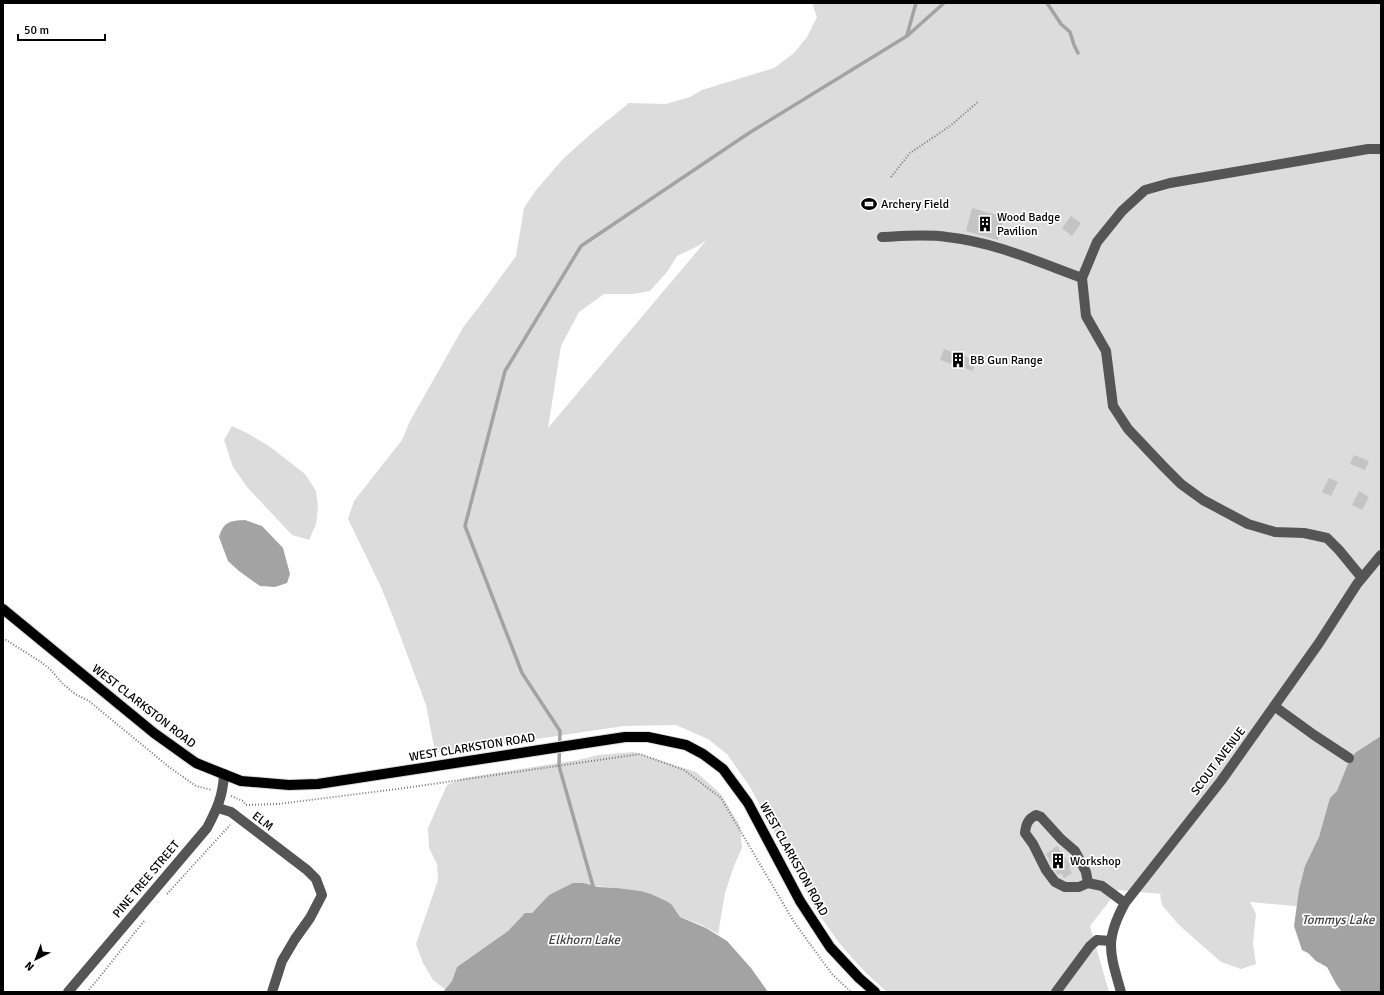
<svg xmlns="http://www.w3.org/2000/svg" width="1384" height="995" viewBox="0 0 1384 995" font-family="Signika,sans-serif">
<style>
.green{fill:#dcdcdc;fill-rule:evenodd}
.water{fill:#a3a3a3}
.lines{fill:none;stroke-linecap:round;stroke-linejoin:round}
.stream{stroke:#a3a3a3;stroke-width:3.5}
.building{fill:#c4c4c4}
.major-casing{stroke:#dbdbdb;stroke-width:12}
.path{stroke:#777;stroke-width:2;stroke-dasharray:1 2;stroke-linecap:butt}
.minor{stroke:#555;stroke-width:10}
.major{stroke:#000;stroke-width:10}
.labels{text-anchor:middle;stroke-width:3.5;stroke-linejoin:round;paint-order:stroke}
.poi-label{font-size:12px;fill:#000;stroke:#fff;text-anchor:start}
.street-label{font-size:12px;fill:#000;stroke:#fff}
.water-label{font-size:13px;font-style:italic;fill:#444;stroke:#fff}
</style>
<rect width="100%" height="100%" fill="#fff"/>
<path class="green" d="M812 3H1381V965L1339 910 1250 902 1256 914 1253 943 1256 964 1241 969 1221 962 1179 925 1162 905 1160 895 1162 894 1118 890 1090 926 1109 992H887L865 972 840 944 815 909 750 787 727 754 708 739 676 725 624 726 455 751 435 752 426 705 395 622 381 587 348 519 354 501 402 440 410 421 464 326 479 307 516 256 524 208 536 190 564 158 592 133 629 103 666 104 690 97 702 90 774 68 794 53 807 37 817 17ZM705 241V242L548 428 561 346 579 312 604 294H633L650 291 667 272 677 256 698 246Z
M232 426 247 433 269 446 305 474 316 491 318 507 316 524 309 540 292 535 247 487 233 467 224 440Z
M634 752 696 772 721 794 740 826 742 848 734 866 725 893 718 934 702 925 680 917 672 905 651 894 641 891 617 888 593 886 563 889 549 895 532 913H527L521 917 508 931 457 967 452 981 445 989 433 980 423 963 416 944 438 880 437 864 429 848 428 828 447 785 464 778 578 760 598 755Z"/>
<path class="water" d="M245 520 262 526 283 548 290 574 287 583 275 587 260 586 239 571 228 561 219 537C224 521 230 521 245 520Z
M1381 736V992H1342L1336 984 1327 967 1316 961 1308 953 1302 950 1294 926 1299 890 1305 866 1319 837 1330 798 1337 791 1348 764 1355 753Z
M573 883H583L598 887 617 888 641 891 651 894 668 902 672 905 680 917 706 928 727 941 751 968 768 992H443L452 981 457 967 508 931 525 913H532L549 895Z"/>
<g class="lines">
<path class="stream" d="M1047 3 1061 24 1070 32 1074 45 1078 53
M907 35 916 3
M593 886 559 766 560 731 522 673 465 526 505 371 581 246 749 133 907 36 944 3"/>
</g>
<path class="building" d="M972 208 1004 217 998 240 966 231Z
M1071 216 1081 223 1072 236 1062 228Z
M944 349 976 360 973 371 940 360Z
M1354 455 1369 461 1365 470 1350 464Z
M1329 478 1338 482 1331 496 1322 492Z
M1359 491 1369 497 1362 510 1352 505Z
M1057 846 1071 866 1069 868 1072 873 1064 878 1061 873 1058 875 1046 854Z"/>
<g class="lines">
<defs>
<path id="major" d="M3 609 154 733 196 763 241 781 289 785 318 784 625 737H648L686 745 703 754 723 769 748 803 800 901 830 947 859 978 875 992"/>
</defs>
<use href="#major" class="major-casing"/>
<path class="path" d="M891 177 910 153 950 126 979 101
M3 638 41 662 50 669 63 684 75 694 89 701 169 767 196 786 212 790
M231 796 243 801 246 805 278 804 405 788 640 754 684 770 721 798 794 922 832 974 851 992
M167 894 230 825
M87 992C107 969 125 944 145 920"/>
<path class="minor" d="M882 237C904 236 926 234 947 237 994 242 1038 262 1082 278
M1362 578 1339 550 1327 538 1304 533 1275 532 1248 524 1203 500 1181 484 1163 466 1128 429 1113 406 1106 351 1086 316 1082 278 1097 242 1122 211 1145 190 1170 183 1368 149H1381
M1274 706 1314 735 1349 758
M218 808 231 812 307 870 316 879 322 895 310 918 295 939 282 961 272 992
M1088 883 1086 872 1075 851 1061 839 1041 817 1036 815C1028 819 1026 824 1025 833L1033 844 1046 870 1055 882 1065 887H1079L1088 883 1102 886 1125 903
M68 992 207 828C217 809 223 796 224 774
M1056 992 1090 946 1097 940 1111 941
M1121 992C1110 953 1104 941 1125 903L1221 781 1319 643 1357 584 1381 555"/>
<use href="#major" class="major"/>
</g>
<defs>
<symbol id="stadium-bare" viewBox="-9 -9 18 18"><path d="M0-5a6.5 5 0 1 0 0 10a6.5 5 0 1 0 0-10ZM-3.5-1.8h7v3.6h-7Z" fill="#000" stroke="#fff" stroke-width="2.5" paint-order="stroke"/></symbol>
<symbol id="building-bare" viewBox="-9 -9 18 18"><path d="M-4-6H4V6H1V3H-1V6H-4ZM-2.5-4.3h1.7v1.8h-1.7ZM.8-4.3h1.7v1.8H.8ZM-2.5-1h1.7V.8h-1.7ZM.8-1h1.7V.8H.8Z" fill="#000" stroke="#fff" stroke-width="2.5" paint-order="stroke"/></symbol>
</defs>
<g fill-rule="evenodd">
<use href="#stadium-bare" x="858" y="193" width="22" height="22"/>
<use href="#building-bare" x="974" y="213" width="22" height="22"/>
<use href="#building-bare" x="947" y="349" width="22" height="22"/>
<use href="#building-bare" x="1047" y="850" width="22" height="22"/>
</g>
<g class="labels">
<g class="poi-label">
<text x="881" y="208">Archery Field</text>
<text x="997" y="221">Wood Badge<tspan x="997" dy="14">Pavilion</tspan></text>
<text x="970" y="364">BB Gun Range</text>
<text x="1070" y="865">Workshop</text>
</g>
<g class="street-label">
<text transform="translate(144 706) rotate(38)" y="4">WEST CLARKSTON ROAD</text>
<text transform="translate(472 747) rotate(-9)" y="4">WEST CLARKSTON ROAD</text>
<text transform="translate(1218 761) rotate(-53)" y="4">SCOUT AVENUE</text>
<text transform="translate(263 821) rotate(38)" y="4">ELM</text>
<text transform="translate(794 859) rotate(61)" y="4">WEST CLARKSTON ROAD</text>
<text transform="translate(146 879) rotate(-50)" y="4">PINE TREE STREET</text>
</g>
<g class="water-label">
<text x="1338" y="924">Tommys Lake</text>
<text x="584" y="944">Elkhorn Lake</text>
</g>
</g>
<rect width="1384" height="995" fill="none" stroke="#000000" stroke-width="8"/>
<g transform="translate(36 959) rotate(222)" stroke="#ffffff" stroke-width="3" paint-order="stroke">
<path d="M0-3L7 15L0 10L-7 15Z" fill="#000000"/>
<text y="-6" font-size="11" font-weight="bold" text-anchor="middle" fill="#000000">N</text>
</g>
<path d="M18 34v6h87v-6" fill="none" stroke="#000000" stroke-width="2"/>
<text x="24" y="34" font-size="12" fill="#000000" stroke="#ffffff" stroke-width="3" paint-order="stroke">50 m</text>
</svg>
